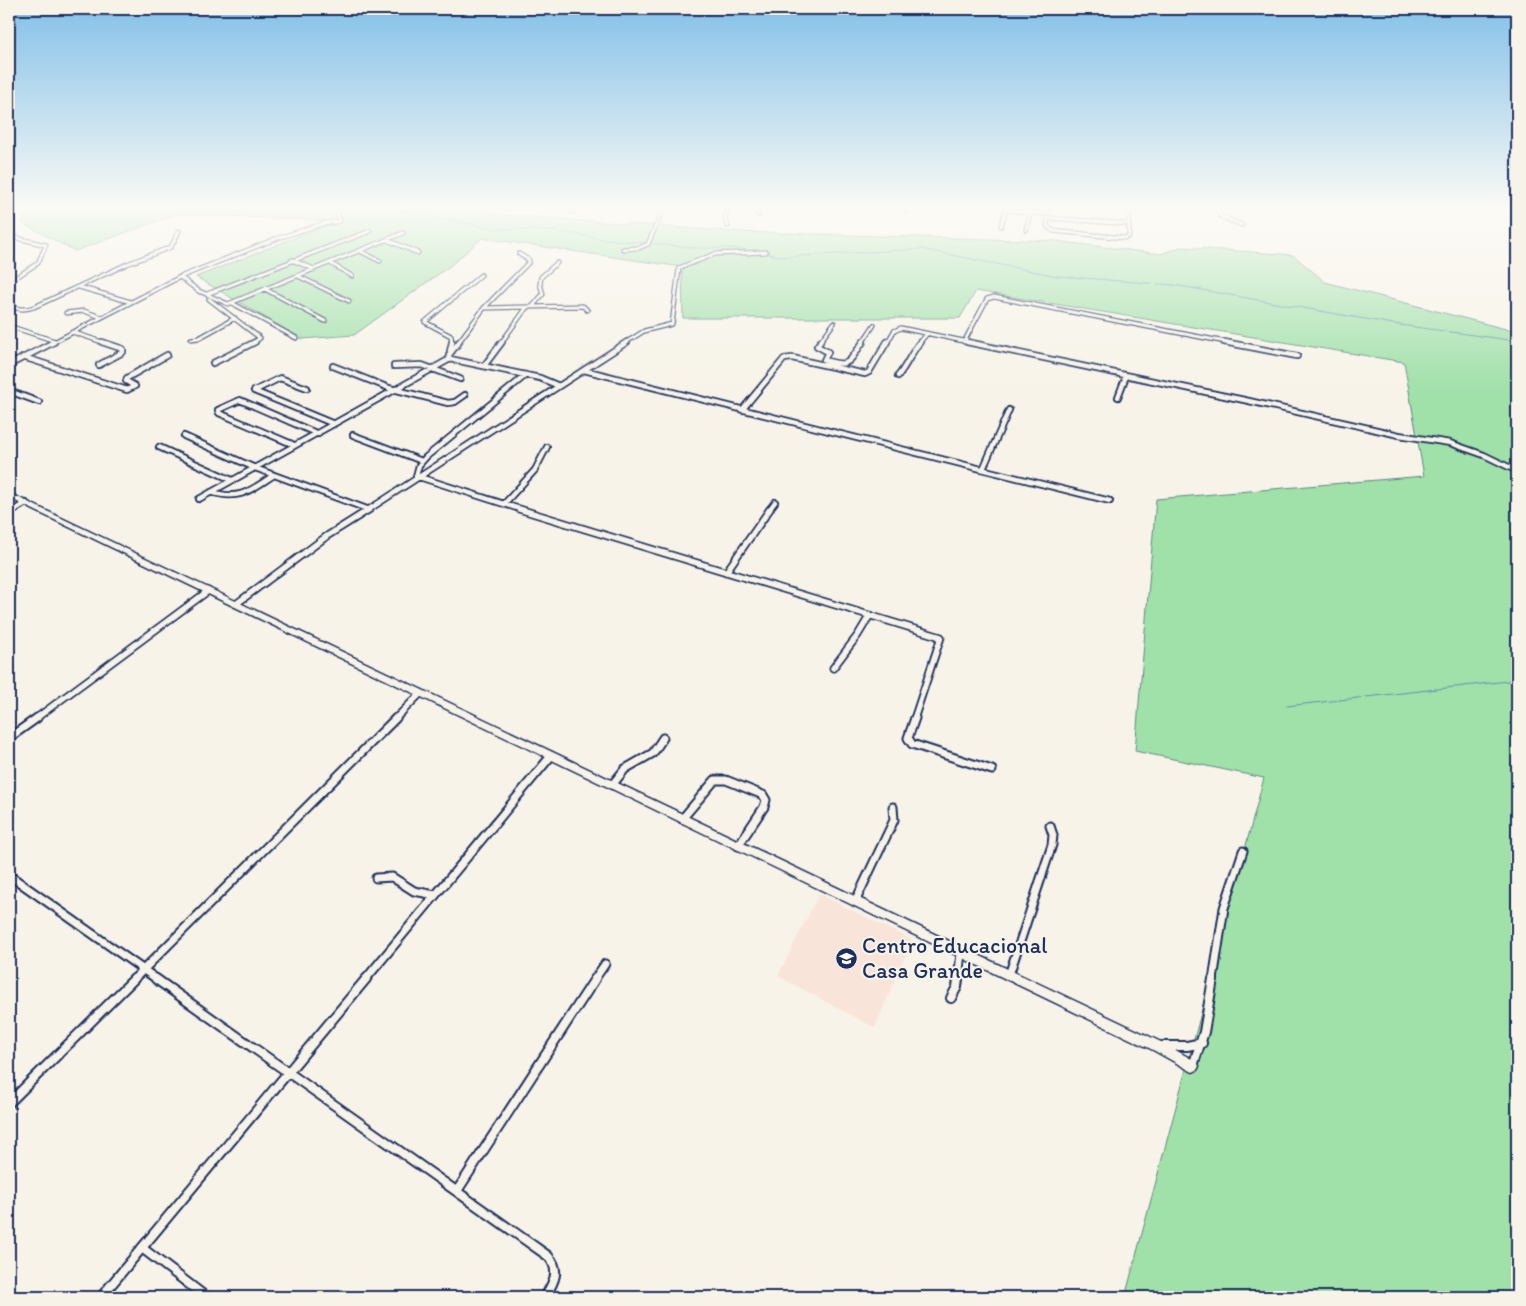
<svg xmlns="http://www.w3.org/2000/svg" width="1526" height="1306" viewBox="0 0 1526 1306" font-family="Itim,sans-serif">
<style>
.built{fill:#f9e4da}
.green{fill:#a0e0a9;stroke:#5e8884}
.lines{fill:none;stroke-linecap:round;stroke-linejoin:round}
.stream{stroke:#5d91b2;stroke-width:1}
.street-far4-casing{stroke:#1b2f5e;stroke-width:5.5}
.street-far3-casing{stroke:#1b2f5e;stroke-width:8}
.street-far2-casing{stroke:#1b2f5e;stroke-width:9}
.street-far1-casing{stroke:#1b2f5e;stroke-width:11}
.street-casing{stroke:#1b2f5e;stroke-width:12}
.secondary-casing{stroke:#1b2f5e;stroke-width:3}
.street-far4{stroke:#f7f3e8;stroke-width:3}
.street-far3{stroke:#f7f3e8;stroke-width:4.5}
.street-far2{stroke:#f7f3e8;stroke-width:5.5}
.street-far1{stroke:#f7f3e8;stroke-width:7}
.street{stroke:#f7f3e8;stroke-width:8}
.secondary{fill:#f7f3e8;fill-rule:evenodd}
.labels{text-anchor:middle;stroke-width:4;stroke-linejoin:round;paint-order:stroke}
.near-poi-label{font-size:22px;fill:#1b2f5e;stroke:#f7f3e8;text-anchor:start}
</style>
<rect width="100%" height="100%" fill="#f7f3e8"/>
<filter id="ink" filterUnits="userSpaceOnUse"><feTurbulence type="fractalNoise" baseFrequency=".02" numOctaves="2"/><feDisplacementMap in="SourceGraphic" scale="10" xChannelSelector="R" yChannelSelector="G"/><feConvolveMatrix kernelMatrix="1 2 1 2 8 2 1 2 1" color-interpolation-filters="sRGB"/></filter>
<g filter="url(#ink)">
<path class="built" d="M819 894 912 940 875 1028 778 976Z"/>
<path class="green" d="M26 209H471L493 214 738 232 1055 241 1161 254 1180 247 1293 255 1325 282 1517 332V1297H1125L1264 778 1135 751 1156 499 1424 476 1404 362 976 291 960 318H683L682 267 482 238 451 265 354 335 302 339 196 277 337 221 177 214 75 251 22 223Z"/>
<g class="lines">
<path class="stream" d="M401 211 497 229 557 231 604 239 696 248H735L753 251
M764 253 785 257 921 249 1057 276 1174 285 1393 324 1517 341
M1287 706 1517 680"/>
<defs>
<path id="street-far4" d="M727 209 725 219 728 226
M755 209 759 215
M907 209V211
M1129 209V224
M1218 209 1220 216 1242 225
M1006 210 1042 214 1046 213 1047 209
M572 212 579 209
M1048 218 1129 224V236L1125 238 1053 231 1047 226Z
M1001 226 1006 209
M1026 230 1031 211
M9 236 46 245 38 263 9 282
M387 240 418 253
M623 249 639 248 648 244 663 209
M360 251 380 261
M292 260 314 269
M330 263 352 276
M298 276 349 301
M180 277 200 292
M79 287 131 302
M265 289 325 321
M197 290 228 304 403 233
M207 294 370 231
M209 299 260 338 253 343
M9 303C16 311 25 310 34 307L127 264 171 247 179 231
M232 303 296 338
M527 307 583 306 587 310
M532 307 543 294 540 284 541 277 557 263
M484 308 527 307 501 343
M66 313 84 311 101 317
M9 326 55 341
M72 332 105 343
M191 339 199 338 235 318
M964 342 987 299 994 297 1231 343
M52 343 180 277 278 238 322 224 340 221 336 209
M452 343 451 336 425 322 481 275
M458 343 484 308 529 262V260L519 254
M625 343 644 331 672 324 679 268 715 254 766 252
M819 343 834 323
M862 343 874 325
M887 343 894 331 901 328 973 343
M919 343 927 334"/>
<path id="street-far3" d="M820 342 817 346 828 352 824 360C850 368 848 363 863 342
M967 342 1249 401 1399 435 1450 443 1484 455 1517 471
M1224 342 1297 356
M450 351 452 342
M23 357 127 390 135 386 126 381 127 378 167 355
M449 360V355L459 342
M213 363 255 342
M9 365 54 342
M99 365 123 352V349L102 342
M333 366 389 388 448 403 455 402 465 395
M394 366 422 365 460 379
M484 366 502 342
M584 370 1110 501
M898 376C907 365 911 353 920 342
M307 388 280 378 254 391 334 424
M9 391 39 402
M1118 397 1126 376
M742 410 784 359 792 358 865 374 869 372 887 342
M353 435 422 461
M184 436 255 468 367 509
M292 444 219 413 218 410 240 400 318 434
M159 447 232 480
M983 469 1009 410
M211 492C240 501 251 490 274 475
M199 499 450 359 540 378 559 386
M504 504 535 470 547 447
M14 510 26 503
M368 510 627 342
M523 510 416 476 419 465 426 457 526 375
M769 510 775 502"/>
<path id="street-far2" d="M519 509 941 637 914 719
M9 513 16 509
M726 572 770 509
M236 604 327 536 370 509
M833 668 858 635 870 615
M35 719 208 591
M395 719 421 693"/>
<path id="street-far1" d="M915 718 908 738 912 744 992 770
M9 738 37 718
M612 785 625 769 653 753 663 738
M682 819 715 780H726L763 795 766 800 764 807 738 846
M9 875 158 980
M376 878 392 877 414 891 435 895
M855 902 894 820 893 807
M1009 975 1052 845 1053 835 1050 826
M133 980 396 718
M365 980 551 756
M594 980 605 964
M958 980 961 953
M1213 980 1224 908 1243 851"/>
<path id="street" d="M156 979 548 1256C561 1270 554 1282 545 1297
M951 998 957 987 958 979
M1162 1046H1187L1202 1043
M1193 1066 1204 1032 1213 979
M9 1103 134 979
M457 1191 595 979
M142 1248 206 1297
M101 1297 366 979"/>
<path id="secondary" d="M9 493 1161 1042 1197 1062 1199 1066 1197 1070 1193 1072 1189 1070 1153 1050 9 498Z"/>
</defs>
<use href="#street-far4" class="street-far4-casing"/>
<use href="#street-far3" class="street-far3-casing"/>
<use href="#street-far2" class="street-far2-casing"/>
<use href="#street-far1" class="street-far1-casing"/>
<use href="#street" class="street-casing"/>
<use href="#secondary" class="secondary-casing"/>
<use href="#street-far4" class="street-far4"/>
<use href="#street-far3" class="street-far3"/>
<use href="#street-far2" class="street-far2"/>
<use href="#street-far1" class="street-far1"/>
<use href="#street" class="street"/>
<use href="#secondary" class="secondary"/>
</g>
</g>
<linearGradient id="sky" x2="0" y2="1"><stop stop-color="#82c0e9"/><stop offset="0.53" stop-color="#fbfaf5"/><stop offset="1" stop-color="#fbfaf5" stop-opacity="0"/></linearGradient>
<rect width="1526" height="392" fill="url(#sky)"/>
<defs>
<symbol id="school-disc" viewBox="-11 -11 22 22"><circle r="9.5" fill="#1b2f5e" stroke="#f7f3e8"/><path d="M0-5L7-2L0 1L-7-2ZM-4 1L0 2.5L4 1V4Q0 6-4 4Z" fill="#fff"/></symbol>
</defs>
<g fill-rule="evenodd">
<use href="#school-disc" x="834" y="946" width="25" height="25"/>
</g>
<g class="labels">
<g class="near-poi-label">
<text x="862" y="953">Centro Educacional<tspan x="862" dy="25">Casa Grande</tspan></text>
</g>
</g>
<rect width="1526" height="1306" fill="none" stroke="#f7f3e8" stroke-width="30"/>
<rect x="15" y="15" width="1496" height="1276" fill="none" stroke="#1b2f5e" stroke-width="2" filter="url(#ink)"/>
</svg>
